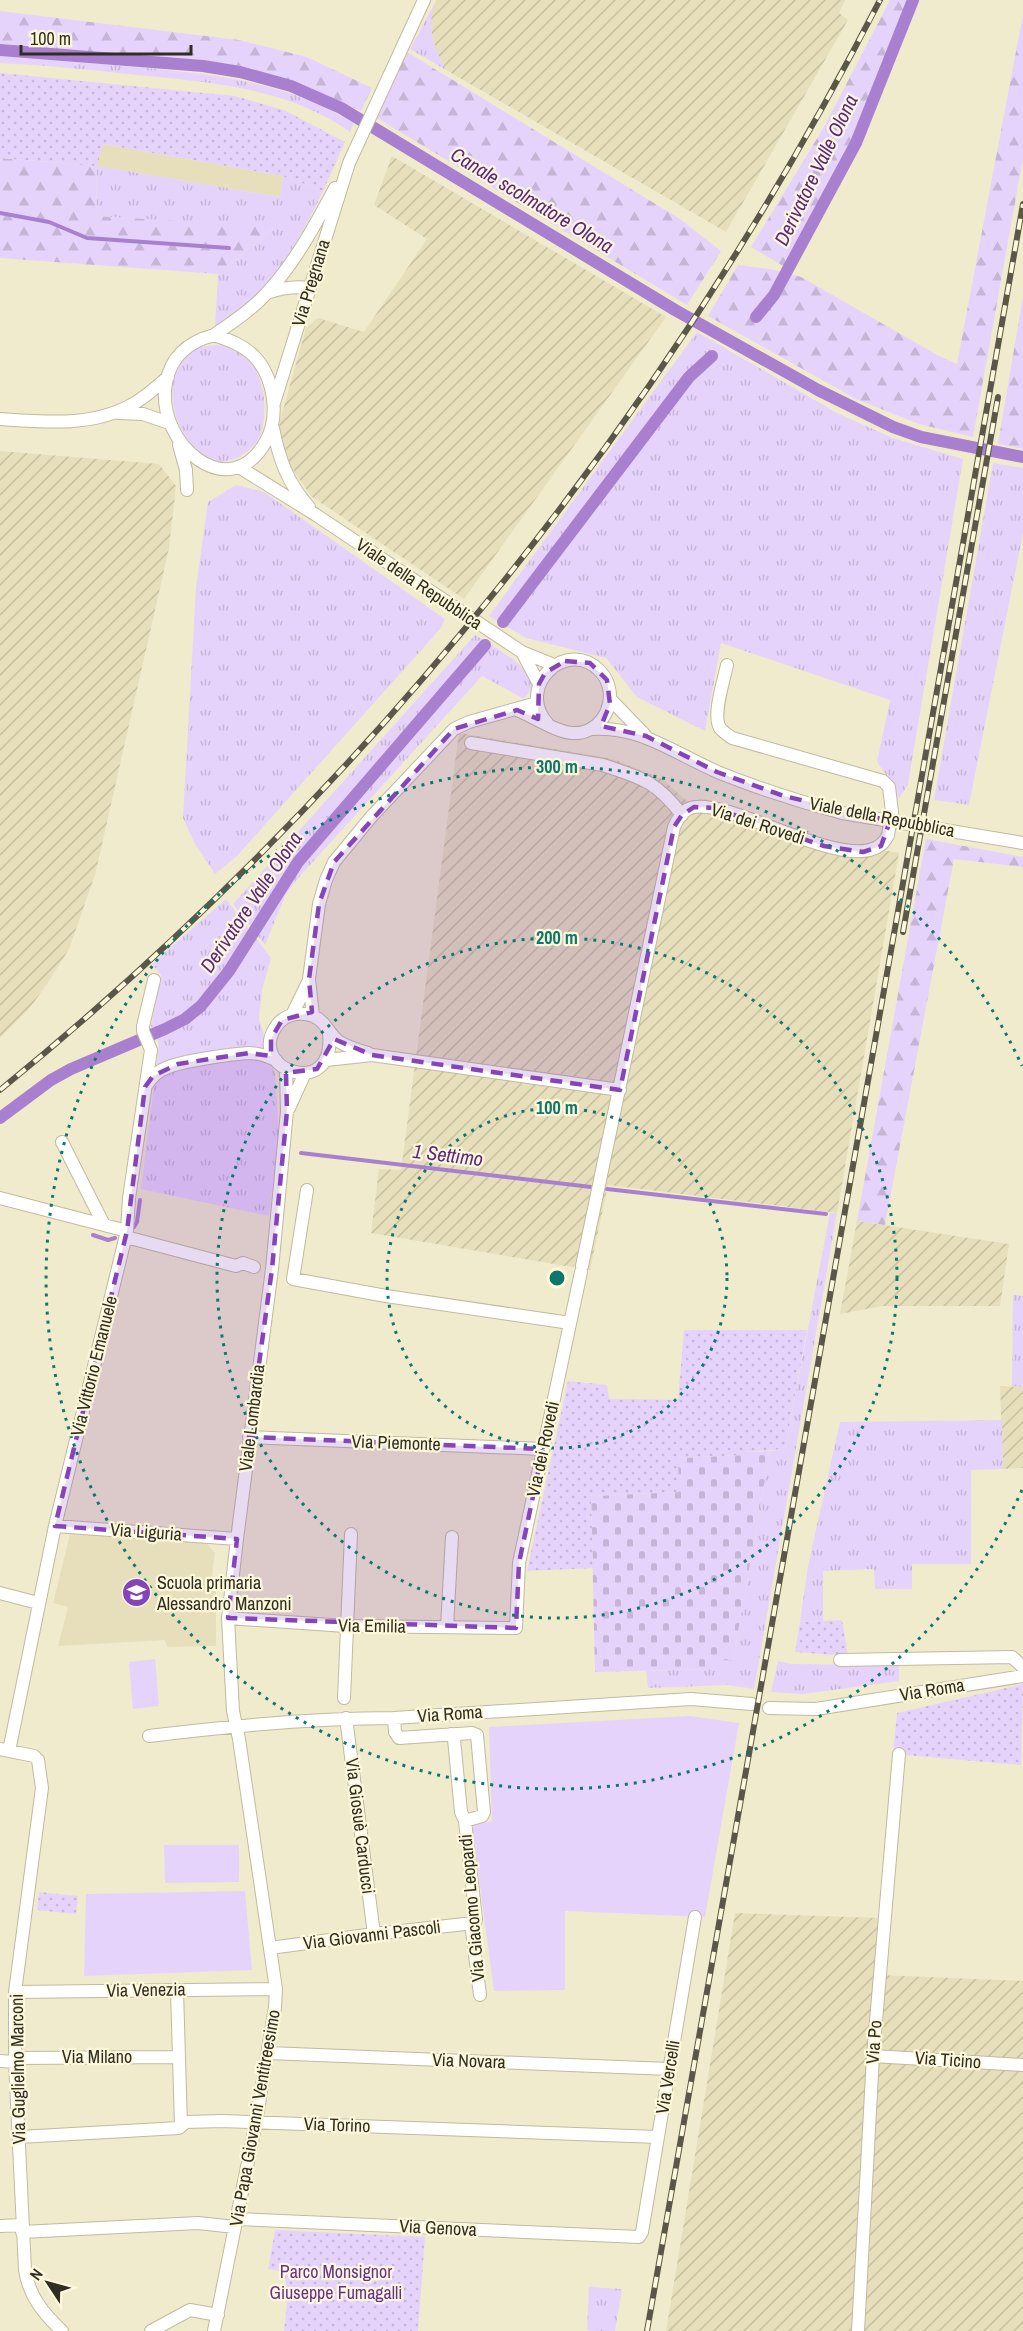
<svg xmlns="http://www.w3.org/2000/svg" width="1023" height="2331" viewBox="0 0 1023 2331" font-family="'Archivo Narrow',sans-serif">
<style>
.built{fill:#e7dfbb}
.industrial{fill:url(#industrial-furrows)}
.grass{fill:url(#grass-tufts)}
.forest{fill:url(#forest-firs)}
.cemetery{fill:url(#cemetery-stones)}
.park{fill:url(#park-dots)}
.pitch{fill:#e6d3fb}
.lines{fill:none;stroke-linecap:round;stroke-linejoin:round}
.stream{stroke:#a980cf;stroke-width:4}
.canal{stroke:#a980cf;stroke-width:12}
.minor-casing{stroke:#c0ba9e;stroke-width:14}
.minor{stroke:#fff;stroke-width:12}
.rail-casing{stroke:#5a5748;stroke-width:6}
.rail{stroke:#fef8db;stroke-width:4;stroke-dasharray:11;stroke-linecap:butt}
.minor-bridge-casing{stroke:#c0ba9e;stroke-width:14;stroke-linecap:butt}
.minor-bridge{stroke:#fff;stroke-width:12}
.marked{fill:#8544b8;fill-opacity:0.2;stroke:#8544b8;stroke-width:4.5;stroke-dasharray:12 8;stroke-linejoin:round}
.ring{fill:none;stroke:#0f766e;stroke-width:3;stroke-dasharray:3 6}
.labels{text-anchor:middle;stroke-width:4.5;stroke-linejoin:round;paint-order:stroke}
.street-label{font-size:18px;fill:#302e23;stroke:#fef8db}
.poi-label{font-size:18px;fill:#302e23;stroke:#fef8db;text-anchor:start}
.park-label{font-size:18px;fill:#66308f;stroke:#fef8db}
.water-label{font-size:20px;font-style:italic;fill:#5c2685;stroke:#fef8db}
.centre{fill:#0f766e;stroke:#fef8db;stroke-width:3}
.ring-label{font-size:18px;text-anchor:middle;font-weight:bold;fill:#0f766e;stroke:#fef8db;stroke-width:4.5;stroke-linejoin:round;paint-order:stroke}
</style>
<defs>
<pattern id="industrial-furrows" width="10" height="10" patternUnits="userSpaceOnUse" patternTransform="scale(1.5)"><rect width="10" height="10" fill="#e7dfbb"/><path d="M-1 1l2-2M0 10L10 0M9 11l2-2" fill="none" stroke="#c6c0a0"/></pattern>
<pattern id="grass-tufts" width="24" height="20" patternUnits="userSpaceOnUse" patternTransform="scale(1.5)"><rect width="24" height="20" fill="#e6d3fb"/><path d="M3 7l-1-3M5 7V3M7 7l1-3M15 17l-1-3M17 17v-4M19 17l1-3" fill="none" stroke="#c6b5d7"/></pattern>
<pattern id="forest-firs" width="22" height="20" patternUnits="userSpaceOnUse" patternTransform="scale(1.5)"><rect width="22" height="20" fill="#e6d3fb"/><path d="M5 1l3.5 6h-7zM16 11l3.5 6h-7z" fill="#c6b5d7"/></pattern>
<pattern id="cemetery-stones" width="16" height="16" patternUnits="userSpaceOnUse" patternTransform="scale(1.5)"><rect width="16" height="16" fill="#e6d3fb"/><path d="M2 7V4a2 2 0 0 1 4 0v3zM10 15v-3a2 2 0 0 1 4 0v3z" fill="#c6b5d7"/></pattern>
<pattern id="park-dots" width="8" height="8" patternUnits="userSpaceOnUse" patternTransform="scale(1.5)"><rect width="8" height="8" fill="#e6d3fb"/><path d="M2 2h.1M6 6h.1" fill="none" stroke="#c6b5d7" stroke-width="1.8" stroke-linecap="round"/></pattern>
</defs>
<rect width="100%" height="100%" fill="#f1ebce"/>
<path class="built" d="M102 144 283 176 280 197 97 166Z
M70 1534 205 1541 215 1553 211 1582 216 1580V1646L167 1647 165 1640 58 1646 68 1607 53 1603Z"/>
<path class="industrial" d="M436 0H845L839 13 848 20 726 232 446 70 433 44 430 17Z
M392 156 666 317 464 599 311 496 289 464 282 446 279 424 306 328 318 318 364 332 427 239 374 205Z
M0 451 159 464 176 486 169 548 95 875 69 949 47 984 29 1009 0 1038Z
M459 733 613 759 662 779 687 801 705 799 824 839 899 853 837 1213 608 1185 590 1270 371 1233 379 1169 401 1170Z
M857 1221 1009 1244 1000 1306H882L840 1314Z
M1000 1386 1023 1387V1468L1003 1469Z
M735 1913 880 1918V1975L1023 1981V2331H666Z"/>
<path class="grass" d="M435 3C426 30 434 46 446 70L410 49Z
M0 54C38 58 76 62 113 65 199 73 279 77 354 123L350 132C288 88 210 82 137 75 91 70 46 65 0 63Z
M97 166 280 197 283 176 323 191C303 233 281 274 246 305 237 313 225 319 215 326L218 274 273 228 96 216Z
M697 332 837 413 893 438 963 459 908 784 899 799 890 780 877 762 890 700 721 643 705 731 637 697 606 658 526 638 489 616Z
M216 345C225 346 234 348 242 353 265 370 270 414 259 438 255 446 247 453 239 457 195 480 154 402 181 363 186 357 191 351 198 348 203 346 211 346 216 345Z
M993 463 1023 468V533L969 805 934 800Z
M236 485 264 492 445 619 441 628 237 856 215 874 194 842 183 818 196 587 208 502Z
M475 635C489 644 535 668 532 686 531 691 527 695 524 699L482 676 300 876 286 894 265 945 233 904Z
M226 899 271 958 262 990 259 1019 275 1074 279 1137 269 1216 141 1189 159 1044 151 1026 161 975 152 964Z
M830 1213H837L754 1689 728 1685 648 1688 646 1671 706 1669 716 1660H733L770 1451 785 1449Z
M1013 1295 1023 1296V1387L1012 1386Z
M1002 1420 1003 1469 971 1470V1564H912V1589H875L874 1569 823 1571V1621L800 1622 808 1566 840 1422Z
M778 1661 791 1664 899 1665V1681L803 1694 771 1692Z
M589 2287 622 2289 615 2331H590L587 2329Z"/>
<path class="forest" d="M890 0H920L870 121 841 180 790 270 751 247 824 127Z
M0 11 239 40 307 57 372 88 361 111C313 89 275 74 223 63L0 45Z
M1023 14V158L973 437 919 424 856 399 708 316 738 265 770 269 801 277 939 356 957 364Z
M407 52 680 219 721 251 687 305 377 118Z
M0 158 97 166 96 216 274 227 218 274 0 258Z
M1023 296V449L998 444Z
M926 839 1023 857V867L954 859 885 1225 857 1221Z"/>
<path class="cemetery" d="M770 1451 733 1660H716L715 1667 706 1669 595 1672 591 1496 678 1492V1458L743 1455 744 1452Z"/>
<path class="park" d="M0 73 235 96 284 110 345 142 323 191 283 176 103 144 97 166 0 158Z
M684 1330H807L785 1449 744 1452V1455L678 1458 679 1492 591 1496 593 1568 527 1571 568 1381 607 1385 609 1399 678 1400Z
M842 1620 848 1656 795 1652 800 1622Z
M1023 1684 1021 1765 893 1754 897 1713Z
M39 1892 78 1896 76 1914 37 1910Z
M275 2230 425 2237 418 2331H284L287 2303 285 2272 268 2269Z"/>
<path class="pitch" d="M155 1659 159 1706 133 1709 129 1662Z
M690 1716 739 1723 705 1917 565 1911V1990L494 1991 472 1826 492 1821 489 1727Z
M164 1845H239V1882L165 1883Z
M245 1891 252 1970 84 1976 86 1894Z"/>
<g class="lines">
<path class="stream" d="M0 213 49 222 87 238 229 248
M301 1153 591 1187
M607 1189 826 1214
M134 1227 137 1222 140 1200
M93 1235 108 1240 115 1238"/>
<path class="canal" d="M0 50 203 66 240 72 291 86 341 108 675 310 818 390 893 427 921 437 1023 457
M756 317 774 295 856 143 913 0
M503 622 689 377 712 356
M0 1118 51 1080 71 1069 165 1029 185 1019 201 1006 229 971 298 862 485 645"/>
<defs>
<path id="minor" d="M267 293C281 288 294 286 310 288
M214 335C229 340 243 345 254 356 274 377 280 416 266 441 230 507 155 444 166 383 171 356 188 342 214 335Z
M214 335C230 324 247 313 261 299 293 267 314 227 335 188
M274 403 349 163 424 0
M119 413 143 414 169 423
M0 419C43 422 92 427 131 405 145 398 156 387 168 377
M273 428C279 459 288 484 309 507
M179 445 186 470 187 490
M239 467 316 515 522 652 554 665
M522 652 539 684
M727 665C724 680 712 715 720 728 723 732 728 735 732 738L883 781 889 787 892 812
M610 699 645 735
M517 710C532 716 558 733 572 733 605 735 622 694 600 671 567 637 515 686 547 723
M592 729C640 725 677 755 720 773 760 789 800 802 842 813L1023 843
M471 743 603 765C642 778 656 781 682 815
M292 1015 309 980
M313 1016 309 979 319 904 326 880 334 862 372 816 454 729 469 722 537 703
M329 1034C336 1100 248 1071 275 1028 285 1011 310 1009 323 1023 329 1030 331 1035 338 1041 347 1047 358 1050 368 1053
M326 1060 372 1055 620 1090
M146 1086C151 1078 157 1071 166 1068 181 1061 232 1054 249 1053 259 1053 267 1056 276 1060
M289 1108 305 1073
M62 1142 104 1225
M307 1190 293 1279 386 1296 570 1323
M0 1198 127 1231
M126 1237 236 1266 243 1263 254 1267
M582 1266 674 827C677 820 681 813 688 809 724 790 865 889 888 835
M249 1437 543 1449
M55 1526 237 1539
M0 1593 38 1603
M228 1618 346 1626 516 1628 519 1563 581 1272
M447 1627 452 1537
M840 1660 1012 1657 1023 1667
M344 1698 351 1534
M769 1708 816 1709 1023 1676
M346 1718 374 1934
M394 1718 395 1732 399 1738 472 1733 477 1735 484 1812 482 1816 465 1821 461 1812 454 1739 451 1734
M149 1736C230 1726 312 1718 394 1718L691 1699 752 1704
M0 1749 34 1756 38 1760 42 1788 15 1992V2062L25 2270C29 2296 43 2313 62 2331
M9 1751 55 1526 127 1231 129 1198 151 1050 143 1031V1026L154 980
M465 1821 476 1919 472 1931 480 1995
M270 1948 374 1934 474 1923
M177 1990 181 2126
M15 1992 276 1989
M268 2053 669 2069
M873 2056 1023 2065
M15 2058 179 2057
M0 2061 15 2062
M19 2137 179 2128 186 2122 222 2121 658 2137
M237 2219 639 2237 642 2232 695 1917
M0 2226 22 2225
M22 2232 198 2223 235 2227
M151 2331 190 2310 218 2315
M214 2331 256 2122 275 2007 276 1989 239 1739 233 1711 228 1618 237 1539 272 1269 287 1111 286 1070
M858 2331 873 2056 899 1754"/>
</defs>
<use href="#minor" class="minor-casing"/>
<use href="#minor" class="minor"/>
<defs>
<path id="rail" d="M903 932 998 397
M0 1090C364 794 666 417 880 0
M647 2331 1023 204"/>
</defs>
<use href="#rail" class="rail-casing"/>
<use href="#rail" class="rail"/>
<defs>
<path id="minor-bridge" d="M888 835 892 812"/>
</defs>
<use href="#minor-bridge" class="minor-bridge-casing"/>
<use href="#minor-bridge" class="minor-bridge"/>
</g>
<path class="marked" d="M565 661 590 663 607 680 610 704 601 726 646 736 717 772 784 796 890 821 881 846 863 852 824 846 714 808 694 807 682 815 674 827 620 1090 372 1055 334 1039 317 1069 286 1073 287 1111 272 1269 249 1437 543 1449 519 1563 516 1628 228 1618 237 1539 55 1526 127 1231 145 1087 153 1076 178 1064 249 1053 271 1056V1039L282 1020 312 1012 309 979 319 904 334 862 454 729 517 710 538 719 539 684 545 673Z"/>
<g class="ring">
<circle cx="557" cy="1278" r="170"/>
<circle cx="557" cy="1278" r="340"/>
<path d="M1022 1490A511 511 0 1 1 1022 1066"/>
</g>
<defs>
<symbol id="school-disc" viewBox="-11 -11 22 22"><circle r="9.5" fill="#8544b8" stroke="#fef8db"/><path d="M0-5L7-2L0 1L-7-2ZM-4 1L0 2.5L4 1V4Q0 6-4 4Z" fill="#fff"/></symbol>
</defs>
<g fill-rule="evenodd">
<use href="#school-disc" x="120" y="1576" width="33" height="33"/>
</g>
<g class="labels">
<g class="street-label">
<text transform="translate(311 283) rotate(-73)" y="6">Via Pregnana</text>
<text transform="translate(419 584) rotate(34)" y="6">Viale della Repubblica</text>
<text transform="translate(882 817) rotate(11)" y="6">Viale della Repubblica</text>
<text transform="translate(758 824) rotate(18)" y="6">Via dei Rovedi</text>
<text transform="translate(94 1366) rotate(-76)" y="6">Via Vittorio Emanuele</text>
<text transform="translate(252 1418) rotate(-83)" y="6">Viale Lombardia</text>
<text transform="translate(396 1443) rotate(2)" y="6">Via Piemonte</text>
<text transform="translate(543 1449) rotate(-78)" y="6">Via dei Rovedi</text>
<text transform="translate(146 1532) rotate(4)" y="6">Via Liguria</text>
<text transform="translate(372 1626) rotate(1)" y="6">Via Emilia</text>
<text transform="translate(932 1690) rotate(-9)" y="6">Via Roma</text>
<text transform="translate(450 1714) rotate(-4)" y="6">Via Roma</text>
<text transform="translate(360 1826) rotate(83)" y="6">Via Giosuè Carducci</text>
<text transform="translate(472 1908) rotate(-95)" y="6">Via Giacomo Leopardi</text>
<text transform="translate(372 1935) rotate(-7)" y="6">Via Giovanni Pascoli</text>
<text transform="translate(146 1990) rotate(-1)" y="6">Via Venezia</text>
<text transform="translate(874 2042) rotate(-86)" y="6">Via Po</text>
<text x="97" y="2063">Via Milano</text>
<text transform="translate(948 2060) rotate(4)" y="6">Via Ticino</text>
<text transform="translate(469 2061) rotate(2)" y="6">Via Novara</text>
<text transform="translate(18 2069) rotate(-91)" y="6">Via Guglielmo Marconi</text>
<text transform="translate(668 2077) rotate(-81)" y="6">Via Vercelli</text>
<text transform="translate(255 2118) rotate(-80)" y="6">Via Papa Giovanni Ventitreesimo</text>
<text transform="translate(337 2125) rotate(2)" y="6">Via Torino</text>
<text transform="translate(438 2228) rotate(3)" y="6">Via Genova</text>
</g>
<g class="poi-label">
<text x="157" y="1589">Scuola primaria<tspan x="157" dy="21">Alessandro Manzoni</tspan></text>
</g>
<g class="park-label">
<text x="336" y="2278">Parco Monsignor<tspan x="336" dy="21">Giuseppe Fumagalli</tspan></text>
</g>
<g class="water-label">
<text transform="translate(816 170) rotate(-64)" y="7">Derivatore Valle Olona</text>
<text transform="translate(532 200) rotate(31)" y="7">Canale scolmatore Olona</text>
<text transform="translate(251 902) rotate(-56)" y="7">Derivatore Valle Olona</text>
<text transform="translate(448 1155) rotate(7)" y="7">1 Settimo</text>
</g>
</g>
<circle cx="557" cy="1278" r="9" class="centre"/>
<g class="ring-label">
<text x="557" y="773">300 m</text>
<text x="557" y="944">200 m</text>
<text x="557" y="1114">100 m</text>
</g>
<g transform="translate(48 2283) rotate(306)" stroke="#fef8db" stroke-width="4.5" paint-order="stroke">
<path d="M0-4.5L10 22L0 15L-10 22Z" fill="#302e23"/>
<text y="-9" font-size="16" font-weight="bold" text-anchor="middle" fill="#302e23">N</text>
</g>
<path d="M21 45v9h170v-9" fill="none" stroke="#302e23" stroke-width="3"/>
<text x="30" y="45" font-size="18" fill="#302e23" stroke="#fef8db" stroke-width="4.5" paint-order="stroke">100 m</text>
</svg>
